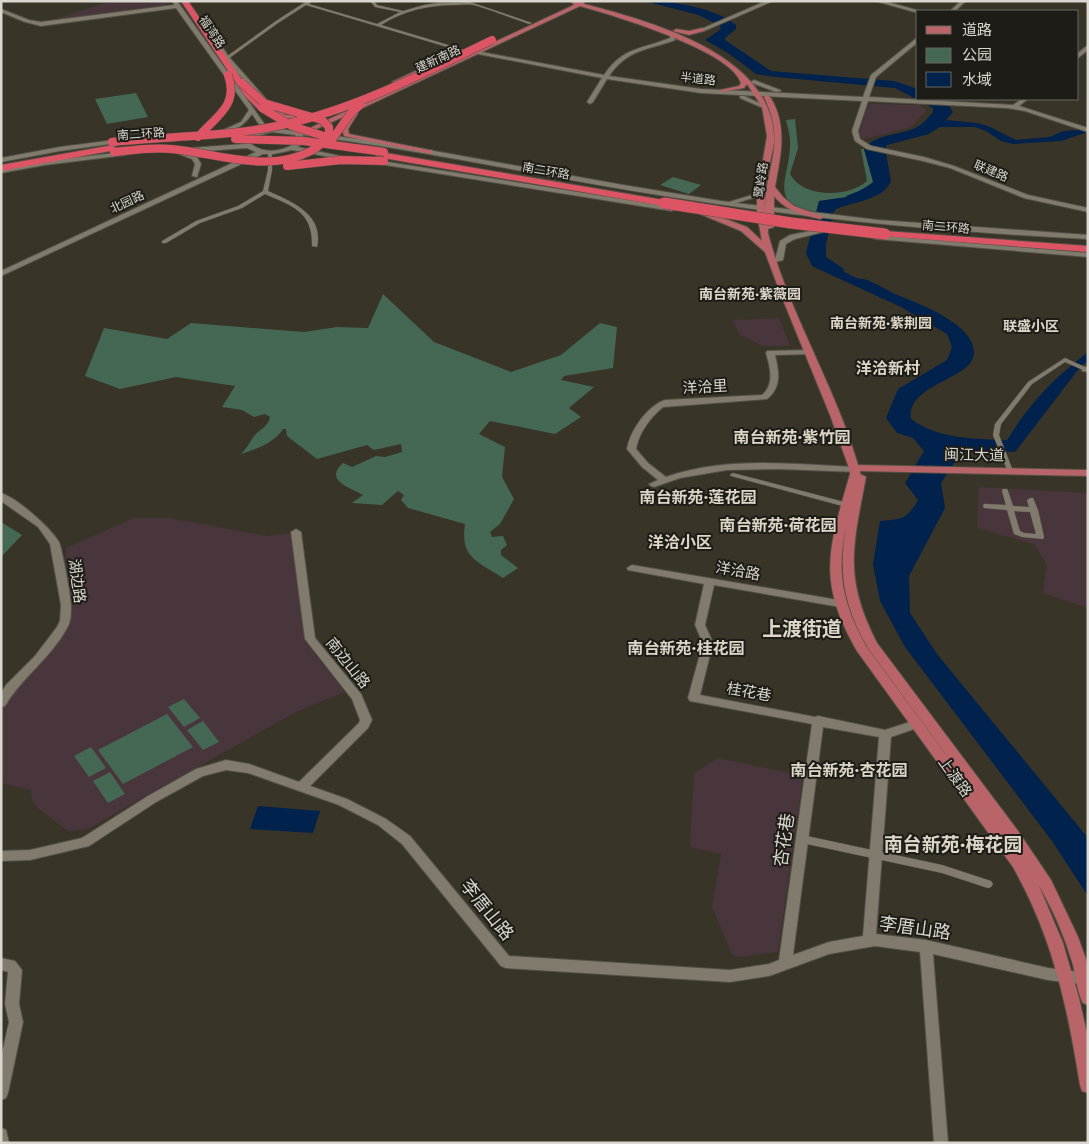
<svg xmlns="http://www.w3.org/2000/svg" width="1089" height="1144" viewBox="0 0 1089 1144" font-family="Poppins,'Noto Sans SC',sans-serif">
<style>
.education{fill:#49363d}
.green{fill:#456854}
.water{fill:#00224c}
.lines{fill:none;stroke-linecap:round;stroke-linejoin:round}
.river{fill:#00224c;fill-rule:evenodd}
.street-casing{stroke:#535045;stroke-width:1}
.secondary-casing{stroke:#535045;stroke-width:2}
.primary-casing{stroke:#535045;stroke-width:2}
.highway-casing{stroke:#535045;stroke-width:2}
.street{fill:#807b6d;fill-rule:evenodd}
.secondary{fill:#807b6d;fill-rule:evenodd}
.primary{fill:#b86468;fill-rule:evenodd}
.highway{fill:#dd5465;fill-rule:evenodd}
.highway-bridge-far1-casing{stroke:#535045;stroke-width:9;stroke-linecap:butt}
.highway-bridge-casing{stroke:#535045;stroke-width:12;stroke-linecap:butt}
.highway-bridge-far1{stroke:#dd5465;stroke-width:8}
.highway-bridge{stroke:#dd5465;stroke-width:11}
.labels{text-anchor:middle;stroke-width:4;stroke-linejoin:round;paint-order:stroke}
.far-street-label{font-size:12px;fill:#d9d7cf;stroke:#1e1c16}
.far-neighbourhood-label{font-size:14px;font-weight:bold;fill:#dcd7c8;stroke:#1e1c16}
.street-label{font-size:15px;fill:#d9d7cf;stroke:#1e1c16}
.neighbourhood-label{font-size:16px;font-weight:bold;fill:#dcd7c8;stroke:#1e1c16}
.near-street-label{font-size:18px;fill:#d9d7cf;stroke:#1e1c16}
.near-neighbourhood-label{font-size:19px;font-weight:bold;fill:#dcd7c8;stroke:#1e1c16}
.district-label{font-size:20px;font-weight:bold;fill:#dcd7c8;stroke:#1e1c16}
</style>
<rect width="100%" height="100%" fill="#383428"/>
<path class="education" d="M111 1H165L167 5 50 21Z
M871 104 919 105 927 110 911 127 861 140 859 133 867 107Z
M779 318 790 346H763L739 334 733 320Z
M979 487 1088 493V608L1043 593 1047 565 1034 544 977 528Z
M134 518H169L267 536 292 533 296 546 306 642 345 692 300 710 258 733 88 829 68 831 38 808 32 801 31 790 1 783V709L70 622 66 548Z
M718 758 803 776 778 952 739 957 732 954 712 907 721 854 690 847 694 773Z"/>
<path class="green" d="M136 93 148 117 107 124 95 99Z
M795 119 798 148 790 174C803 198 848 198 867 181L861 149H864L874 182 860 192 847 196 848 197 819 201 816 212C767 205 789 178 790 147 791 137 788 129 786 120Z
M673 177 701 185 689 194 660 185Z
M383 294 434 342 511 372 561 355 600 323 617 327 613 368 564 376 561 380 594 387 569 408 581 417 555 434 490 421 479 434 505 447 502 477 514 499 500 524 490 532 492 537 503 536 507 545 501 550V555L518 568 503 578C477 561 460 558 465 524L408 508 401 500 404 495 398 491 382 505 352 503 363 495C351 488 323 481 343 463L352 467 376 456 385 457 402 452 401 444 374 450 367 445 317 459 287 436 286 429H283C274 443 257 449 241 454 247 448 250 442 254 436 260 429 268 427 270 417L265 414 254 417 242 410 222 407 235 386 176 377 120 389 85 376 104 328 167 339 191 323 304 332 337 327 368 328Z
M1 522 22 535 1 557Z
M184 699 200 718 184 727 168 707Z
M167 714 193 747 123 784 98 750Z
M203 721 219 742 203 750 187 730Z
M91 747 106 768 89 777 74 756Z
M110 772 125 794 108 803 93 781Z"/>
<path class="water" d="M644 1C671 1 714 7 736 25V29L725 38V40L771 71 894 81 918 89V99C931 99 946 97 953 112L946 120 976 123 988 126 1016 140 1049 137 1064 131 1088 129V132L1061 141 1013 144 1001 141 986 131 975 127H940L929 134 887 145 885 148 891 181C884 200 852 202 836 209L833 213 826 244V257L844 269 841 276C849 280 856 278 864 279 874 282 885 289 895 294 917 303 976 324 974 354 971 380 906 384 911 419 937 439 976 439 1007 440 1031 402 1052 380 1088 352V361L1081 366 1015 452 958 449 954 463 941 483 945 508 909 576 910 613 937 654 1088 838V896L1052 841 905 647 880 601 873 564 880 521C901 519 907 520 918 500L905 483 924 451 913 438 897 433 886 418 898 389 947 360 952 347 947 334 901 307 816 268 812 266 806 253 819 201 847 197 846 196C857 192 864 189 873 182L864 149C877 133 898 136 915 128 922 125 928 118 933 112V108L895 88 776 77 756 74 728 53 705 40 721 29 720 26 699 15Z
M258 806 320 811 313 833 250 829Z"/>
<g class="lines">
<path class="river" d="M827 263 868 284 870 286 868 288H862L824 268 822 266Z"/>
<defs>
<path id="street" d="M307 1H312L309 4 377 24 400 12 375 7 370 1H374L377 5 403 11 424 5 437 3 470 2 532 23 529 24C511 18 492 10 474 5 467 4 460 5 454 5 428 5 403 11 381 25L465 50 466 51 464 52 306 5 278 23 228 59H226V57L276 21Z
M268 151 272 152V170L268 191C292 202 324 214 317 247L312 246C313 212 293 206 265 194L242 208 200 223 166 243H162V241L196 221 238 206 263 191 268 170Z
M1065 358 1087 368 1088 369 1083 370 1065 362 1032 384 1001 424 999 435 1013 471 1010 473 1008 472 993 435 995 424 1028 382Z
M733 473 848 503 850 505 846 507 731 476 730 475Z
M1003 489H1007L1008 491 1013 506 1029 507 1027 500 1031 498H1033L1038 510 1044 537 1043 539 1022 537 1014 534 1007 510 984 508 983 506 984 504H987L1006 505 1002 491ZM1014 511 1030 512 1036 534 1024 533 1020 531Z
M802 835 942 865 991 881 993 884 991 887 988 888 942 873 802 843 799 842 797 839 799 836Z"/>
<path id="secondary" d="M173 1H177L180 5 268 129 272 128 390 143 623 185 721 201 729 202 752 195 757 182 762 178 765 180 756 197 736 203 878 220 1088 235V239C948 232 809 219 671 197 548 178 426 150 302 135L305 140 298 147 354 159 351 161 292 150 274 154H263L1 276V271L256 152 247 148 191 152 188 150 191 148 244 144 243 143 248 137H234L231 135 232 134 253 133 263 130 252 114C245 124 233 134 221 133V131L241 122 249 110 176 8 41 26 25 22 1 12V9L29 20 41 22 174 5ZM272 132 295 135 299 140C286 152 263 155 250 143L255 136Z
M766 1H773L704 31 699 30Z
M875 1H884L920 11H918V13Z
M961 1H966L955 11H950Z
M664 29 674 34 675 40C646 51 629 48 609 76L701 89 863 97 871 75 918 37V42L876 77 869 97 1013 105 1022 99H1028L1019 106 1088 128V132L1025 111 1007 108 868 101 858 131 860 139 871 146 924 157 954 166 1028 195 1088 208V212L1024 198 950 168 923 161 867 149 855 141 852 131 862 101 701 93 607 79 593 102 590 104 587 102 602 78 473 53 476 51 604 75C624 46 641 50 670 38V36L661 31Z
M211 36H215L229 57 267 100V102H263L225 59 210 37Z
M1088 45V50L1078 58V53Z
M754 80 780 90 781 91 776 92 752 83 751 82Z
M740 96H744L768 107 763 108 740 98Z
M122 139 124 140V142L60 151 1 162V158L60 147Z
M124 152 127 154 126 155 45 165 1 173V169L45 161Z
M179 152 197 157 201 164 197 177 192 176 195 164 192 159 179 154Z
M375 160 672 207 675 209 672 211 373 163V161Z
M821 229 823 230V232L795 239 786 244 783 260 776 262 775 260 780 241 790 235Z
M872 235 1088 253V257L875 239 871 237Z
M809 350H812V354L775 355C779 372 782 387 767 399L663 407C651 417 639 432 636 449L648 463 666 477C726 456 792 464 854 467L857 468 859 470 857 472 778 469 727 470 680 478 654 487 651 486 649 484 658 480 642 467 627 449C630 431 647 406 665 400L762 395C775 384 770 367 766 353L767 351Z
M1082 367H1088V372L1082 371Z
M1 493C17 498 50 527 59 542 62 549 71 597 71 606 71 614 71 622 67 628 51 658 22 677 5 706L1 707V693L6 685 35 656 57 627 60 621 61 605 50 544 38 527 1 501Z
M296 529 301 532 315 638 361 694 372 720 368 728 310 786 347 799 386 819 410 836 509 956 730 970 769 964 779 960 812 724 690 701 688 698 703 643 695 625 704 584 628 570 627 568 632 565 844 601 845 603 844 605 840 607 714 585 705 625 713 643 700 695 815 717 818 716 885 730 916 720 920 721 922 724 920 727 891 737 876 934 926 940 1048 968 1088 973V985L1048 980 933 954 948 1143H934L920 952 875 946 829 954 769 976 730 982 506 968 501 966 402 844 378 825 339 805 248 773 226 770 203 776 156 802 89 846 30 860 1 861V851L30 850 82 838 148 796 196 769 226 760 249 764 299 782 359 723 360 720 352 699 305 639 291 532ZM823 727 879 737 863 936 829 942 793 955Z
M1 958 15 961 22 970 19 1004 23 1022 8 1093 6 1098 1 1100V1058L9 1022 5 1004 8 972 1 970Z
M1 1128 6 1130 9 1143H1Z"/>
<path id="primary" d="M572 2H584V4C649 21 770 53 774 136 775 145 771 156 769 166 766 182 764 198 765 215 763 169 788 146 764 97L767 95C771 97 772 100 774 104 787 131 780 159 775 187L783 197 794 206 824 217 820 219C803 215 786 211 774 196V227L768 229V233C789 314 835 385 858 465L1088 470V476L860 471V474L866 477C853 546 843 577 877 643L1018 831 1051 880 1078 937 1088 965V1005L1083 1003C1077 991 1076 978 1073 965 1065 938 1054 911 1039 886L1063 943 1079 998 1088 1038V1093L1082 1091 1080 1085C1067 1005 1053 938 1013 867L857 651C816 580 829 548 850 474L849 468 830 415 781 295 765 252 741 231 700 214 707 212 747 227 762 241 757 214V195L767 136 762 107 747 84 744 88 720 92V90L739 86 741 83C731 50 612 15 580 6L356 111 358 113 348 129 349 134 429 150H432V154L344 136 342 129 352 113 314 130 297 135 293 133 310 128 574 5ZM846 527C838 573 844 607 868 648L991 816 866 646C843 604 836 574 846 527Z
M702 28 704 29V31L689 35 673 31 676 29 689 31Z
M426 66 431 67 397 83 392 82Z
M271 106 286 115H307L310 117 307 119 283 118 269 109 268 108Z"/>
<path id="highway" d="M181 1H188L251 93 265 106V110H259L245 96Z
M113 145 117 148 116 150 1 171V165Z
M380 152 664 200 669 203 664 206 377 157 376 155Z
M885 231 1088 246V252L882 236 880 234Z"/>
</defs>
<use href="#street" class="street-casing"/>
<use href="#secondary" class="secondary-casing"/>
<use href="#primary" class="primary-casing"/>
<use href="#highway" class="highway-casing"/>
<use href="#street" class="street"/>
<use href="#secondary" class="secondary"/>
<use href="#primary" class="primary"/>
<use href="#highway" class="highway"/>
<defs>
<path id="highway-bridge-far1" d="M262 108 292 126 327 137
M198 137C216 116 239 106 228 75
M235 139 304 141 384 152
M112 142C168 136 226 137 282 125 356 109 424 73 492 40
M329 144 350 114 360 105
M114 152C133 150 152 147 171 149 217 153 267 174 311 151 317 148 323 142 329 137V127L322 120 264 103 242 83
M287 166 341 160 384 161"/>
<path id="highway-bridge" d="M664 203 791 223 885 234"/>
</defs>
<use href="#highway-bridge-far1" class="highway-bridge-far1-casing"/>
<use href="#highway-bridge" class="highway-bridge-casing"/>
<use href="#highway-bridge-far1" class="highway-bridge-far1"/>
<use href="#highway-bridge" class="highway-bridge"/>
</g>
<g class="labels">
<g class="far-street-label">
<text transform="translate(212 32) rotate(56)" y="4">福湾路</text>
<text transform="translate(438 59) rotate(-25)" y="4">建新南路</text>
<text transform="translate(698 79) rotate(6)" y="4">半道路</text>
<text transform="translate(141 134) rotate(-4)" y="4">南二环路</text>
<text transform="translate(546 171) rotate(10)" y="4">南二环路</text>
<text transform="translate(991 171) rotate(23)" y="4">联建路</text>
<text transform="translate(761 180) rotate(-82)" y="4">鹭岭路</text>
<text transform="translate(127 202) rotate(-25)" y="4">北园路</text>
<text transform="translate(946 227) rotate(5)" y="4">南二环路</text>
</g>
<g class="far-neighbourhood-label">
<text x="750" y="299">南台新苑·紫薇园</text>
<text x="881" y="328">南台新苑·紫荆园</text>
<text x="1031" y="331">联盛小区</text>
</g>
<g class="street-label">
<text transform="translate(705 387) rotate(-3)" y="5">洋洽里</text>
<text transform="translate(974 455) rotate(1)" y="5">闽江大道</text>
<text transform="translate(738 571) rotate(10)" y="5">洋洽路</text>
<text transform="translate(77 581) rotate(82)" y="5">湖边路</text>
<text transform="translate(348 663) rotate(51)" y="5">南边山路</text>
<text transform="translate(749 692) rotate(10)" y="5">桂花巷</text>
<text transform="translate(955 777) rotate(54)" y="5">上渡路</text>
</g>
<g class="neighbourhood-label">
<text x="888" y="374">洋洽新村</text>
<text x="792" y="443">南台新苑·紫竹园</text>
<text x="698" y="503">南台新苑·莲花园</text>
<text x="778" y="531">南台新苑·荷花园</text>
<text x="680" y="548">洋洽小区</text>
<text x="686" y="654">南台新苑·桂花园</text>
<text x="849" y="776">南台新苑·杏花园</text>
</g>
<g class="near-street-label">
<text transform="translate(784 840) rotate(-82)" y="6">杏花巷</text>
<text transform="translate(487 910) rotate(51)" y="6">李厝山路</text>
<text transform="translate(915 928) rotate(8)" y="6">李厝山路</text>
</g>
<g class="near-neighbourhood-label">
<text x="953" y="851">南台新苑·梅花园</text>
</g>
<g class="district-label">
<text x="802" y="636">上渡街道</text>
</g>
</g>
<rect width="1089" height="1144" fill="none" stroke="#d9d7cf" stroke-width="5"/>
<rect x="916" y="10" width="162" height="90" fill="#1e1c16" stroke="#696760"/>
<rect x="926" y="26" width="25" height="8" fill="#b86468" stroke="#696760"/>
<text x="962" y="35" font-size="15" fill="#d9d7cf">道路</text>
<rect x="926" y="48" width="25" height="15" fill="#456854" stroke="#696760"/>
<text x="962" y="60" font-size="15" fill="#d9d7cf">公园</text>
<rect x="926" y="72" width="25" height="15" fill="#00224c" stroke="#696760"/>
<text x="962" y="85" font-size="15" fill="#d9d7cf">水域</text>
</svg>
